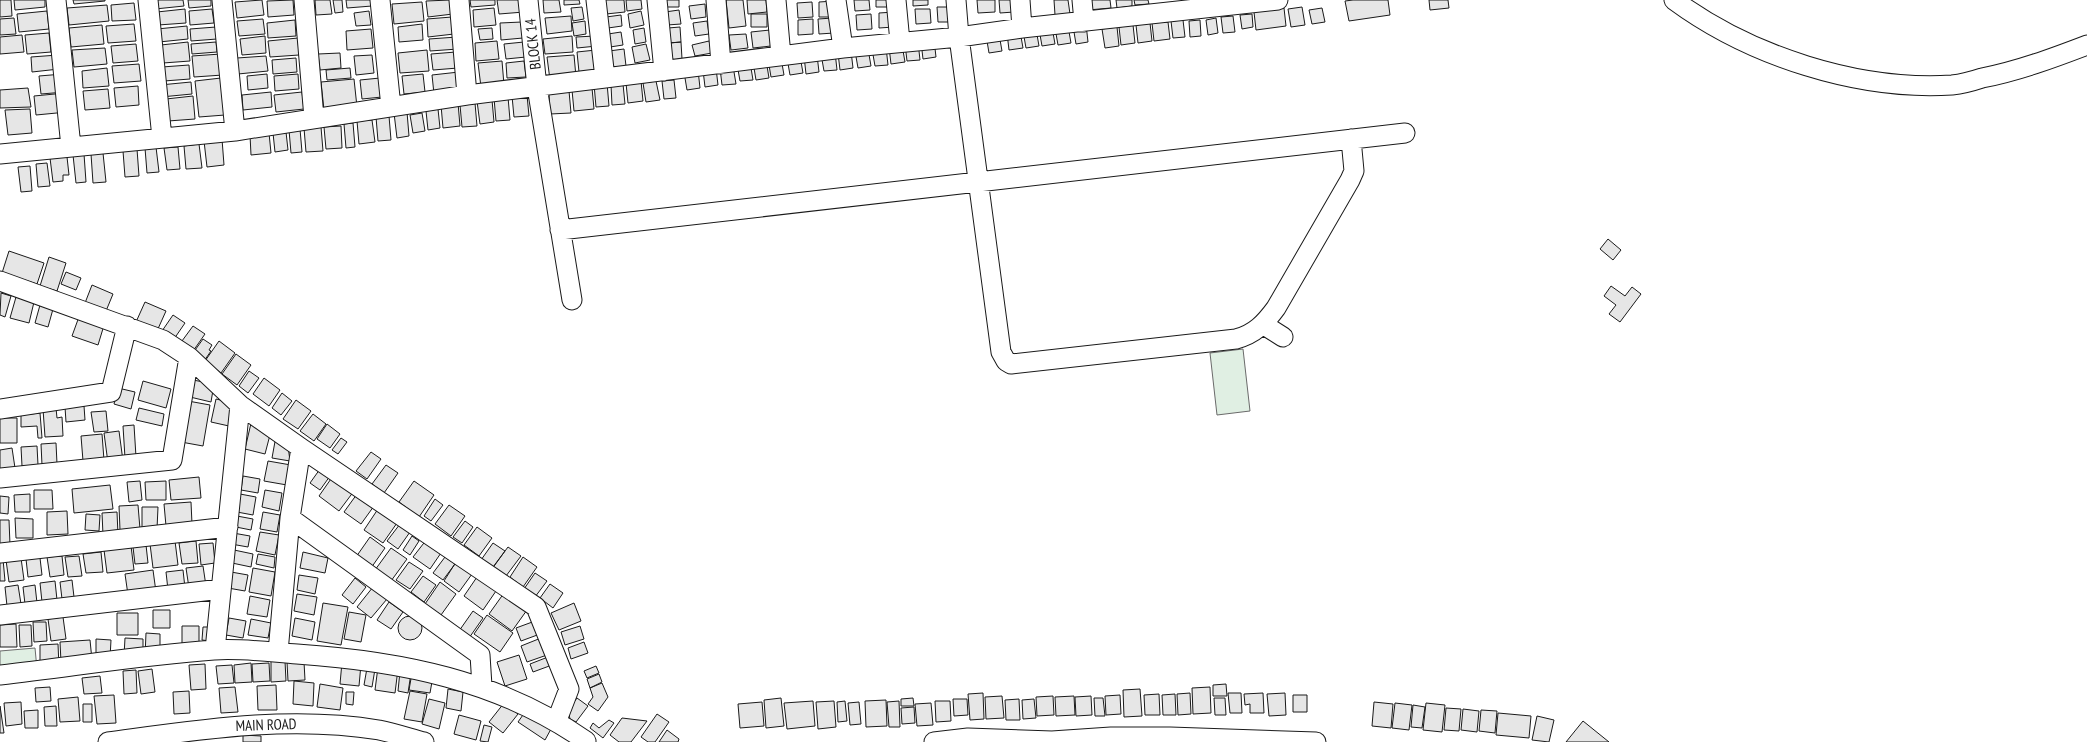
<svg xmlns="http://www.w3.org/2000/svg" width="2087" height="742" viewBox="0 0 2087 742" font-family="'PT Sans Narrow',sans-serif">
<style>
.green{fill:#e0efe3;stroke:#6a6a6a}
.building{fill:#e6e6e6;stroke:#1a1a1a}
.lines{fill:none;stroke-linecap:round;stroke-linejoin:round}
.minor-casing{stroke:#1a1a1a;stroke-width:21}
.minor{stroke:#fff;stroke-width:19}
.labels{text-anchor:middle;stroke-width:4;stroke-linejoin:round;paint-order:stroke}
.street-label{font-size:15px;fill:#1a1a1a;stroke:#fff}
</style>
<rect width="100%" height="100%" fill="#fff"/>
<path class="green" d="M1243 349 1250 411 1217 415 1210 353Z
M35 648 37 669 0 673V651Z"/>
<path class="building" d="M0 0H11L12 16 0 17Z
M14 0H45V7L15 10Z
M73 0H105V1L74 4Z
M155 0H183L184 6 155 9Z
M188 0H211V6L189 8Z
M262 0 264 15 237 18 235 2Z
M293 0 294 15 268 17 267 1Z
M315 0H330L332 14 316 15Z
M333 0H342L343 12 335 13Z
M346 0H371L372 6 347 8Z
M451 0 453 14 428 17 426 1Z
M470 0H495V5L471 7Z
M497 0H523L524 12 499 14Z
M543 0H559L561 12 544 13Z
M564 0H579L580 4 564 5Z
M605 0H624L625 12 606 14Z
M626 0H641L642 9 627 11Z
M665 0H679V7H665Z
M726 0H743L746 26 729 28Z
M747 0H766L767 12 748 14Z
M854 0H869L870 10 855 11Z
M876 0H889V7H876Z
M913 0H928V5L913 6Z
M977 0H995V12L978 13Z
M999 0H1012L1014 12 1000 13Z
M1054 0H1068L1070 14 1055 15Z
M1087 0H1110L1111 8 1088 10Z
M1116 0H1132V6L1117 8Z
M1134 0H1148L1149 4 1135 5Z
M1353 0H1388L1390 15 1349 21 1345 1Z
M1429 0H1448L1449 8 1430 10Z
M834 1V17H819V2Z
M422 2 424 21 394 24 392 4Z
M812 2 813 17 798 18 797 3Z
M134 3 136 20 112 21 111 5Z
M705 4 706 17 691 19 689 6Z
M107 5 109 21 69 25 67 8Z
M582 7 584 19 573 21 571 8Z
M937 7H952L953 22H938Z
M1302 7 1305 25 1291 27 1288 9Z
M494 8 496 25 474 27 473 10Z
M1284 8 1286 26 1256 30 1254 12Z
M1322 8 1325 22 1312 24 1309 10Z
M185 9 186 23 158 25 157 12Z
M212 9 214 23 190 25 189 11Z
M915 9H930L931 23 916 24Z
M679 10 681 24 667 25 665 12Z
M47 11 49 29 19 32 17 14Z
M369 11 371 25 356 26 354 13Z
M641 11 644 25 630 28 628 14Z
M894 12V27L879 28V13Z
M751 14H767V27H751Z
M871 14 872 29 857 30 856 15Z
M1252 14 1253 27 1242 29 1240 15Z
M621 15 622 26 608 28 606 17Z
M571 16 572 31 547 34 545 18Z
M1233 16 1235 32 1223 33 1221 17Z
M452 17 454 34 428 37 427 19Z
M14 18 16 34 0 35V19Z
M833 18 834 33 819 34 818 19Z
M1216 18 1218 33 1208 35 1206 20Z
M263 19 265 34 239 36 237 21Z
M813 19V34L798 35V20Z
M295 20 296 36 268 38 267 23Z
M1183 20 1185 37 1173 38 1171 21Z
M1200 20 1201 36 1190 37 1189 21Z
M585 21 586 34 574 36 572 23Z
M707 21 709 34 695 36 693 23Z
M522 22 523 38 501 40 500 23Z
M1168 22 1170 39 1154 41 1152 23Z
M1150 23 1152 41 1138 43 1136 25Z
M134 24 136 41 108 43 106 26Z
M422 24 423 40 399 42 398 27Z
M1086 24 1088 42 1076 44 1073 26Z
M102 25 104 44 71 47 69 28Z
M1133 25 1135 43 1121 45 1119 27Z
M187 26 188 39 159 42 157 29Z
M1068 26 1071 43 1058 45 1055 28Z
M216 27 217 39 191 41 190 29Z
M680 27 681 42 669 43 668 28Z
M1052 27 1055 44 1042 46 1039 29Z
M1117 27 1119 46 1105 48 1102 29Z
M492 28 493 39 480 40 478 29Z
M644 28 646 42 635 44 633 30Z
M371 29 373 48 347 50 346 31Z
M1036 29 1039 46 1026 48 1023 31Z
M770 30 771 46 753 48 751 32Z
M1020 31 1023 48 1009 50 1007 33Z
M621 32 623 45 610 47 608 34Z
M49 33 51 52 27 54 25 35Z
M746 34 748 48 731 50 729 35Z
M999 34 1002 51 989 53 986 35Z
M22 35 24 52 0 54V37Z
M265 36 266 53 242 55 240 39Z
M572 36 573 52 545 54 543 39Z
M595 36 597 46 577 48 576 37Z
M457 37 458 49 430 51 429 39Z
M298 38 299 55 270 57 268 41Z
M934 40 936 57 923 59 921 42Z
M497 41 499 59 476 61 475 43Z
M709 41 712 53 695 56 692 45Z
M188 42 190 61 163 63 161 45Z
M216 42 217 52 192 54 191 44Z
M524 42 526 57 506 59 504 44Z
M681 42 682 59 671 60 669 43Z
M918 42 920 60 907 61 905 44Z
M136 44 138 61 113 63 111 46Z
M646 44 650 60 635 63 632 47Z
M902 45 905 62 891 64 889 47Z
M886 47 888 65 875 66 872 49Z
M105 48 107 64 74 67 72 50Z
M624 49 626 66 611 68 609 51Z
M868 49 871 66 858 68 855 51Z
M427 50 429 71 400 73 398 53Z
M596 50 598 70 579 72 577 52Z
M851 51 853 68 840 70 838 53Z
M456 52 458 68 433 70 431 54Z
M835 52 837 70 824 71 821 54Z
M340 53 341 68 320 70 318 54Z
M221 54 223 75 194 77 192 56Z
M58 55 59 69 32 72 31 57Z
M372 55 374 73 356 75 354 56Z
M574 55 576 77 550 80 547 57Z
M817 55 819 72 806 74 804 56Z
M266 56 268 71 238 74 237 58Z
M800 56 803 73 790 75 787 58Z
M296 58 297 72 273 74 272 60Z
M781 58 784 75 771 77 768 59Z
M766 60 769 78 756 80 753 62Z
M502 61 504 85 481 87 478 63Z
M524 61 526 77 507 78 506 63Z
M750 62 753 80 740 81 737 64Z
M139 64 141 81 114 83 112 66Z
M189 65 190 79 164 81 162 67Z
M733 66 736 84 722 85 720 68Z
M107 68 109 86 83 88 82 71Z
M350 68 351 78 327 80 326 70Z
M716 68 718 85 705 87 703 70Z
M698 70 700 88 687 90 684 72Z
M459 72 460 92 434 94 432 75Z
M63 74 65 92 41 94 39 76Z
M267 74 268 88 248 90 247 76Z
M298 74 299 89 275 91 274 76Z
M423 74 425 92 404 94 402 76Z
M221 78 225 115 199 117 195 81Z
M380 78 382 97 362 99 360 80Z
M354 79 357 107 324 110 321 82Z
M674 80 676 98 664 99 662 81Z
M641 81 643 101 628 103 626 83Z
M656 81 660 100 646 102 643 83Z
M191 82 192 94 161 97 160 85Z
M607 83 609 106 596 107 594 84Z
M623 84 625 104 612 105 611 85Z
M138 86 139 105 116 107 114 88Z
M28 88 31 107 0 108V90Z
M592 88 594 109 574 111 572 90Z
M108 89 110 108 85 110 83 91Z
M569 91 571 113 550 114 549 93Z
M271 92 272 107 243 110 242 95Z
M302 92 304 109 276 112 274 95Z
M65 93 67 112 36 115 34 96Z
M527 95 529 116 514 117 512 96Z
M193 96 195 119 168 121 166 99Z
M508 97 510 120 496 121 494 98Z
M492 100 494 122 480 124 477 101Z
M458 103 460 126 443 128 441 105Z
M475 103 477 126 462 127 460 105Z
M30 109 32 133 8 135 5 110Z
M438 109 440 128 428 130 426 111Z
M407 112 409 136 397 138 394 113Z
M422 113 425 131 413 133 410 115Z
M389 116 391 140 378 141 376 117Z
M372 120 375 142 359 144 357 121Z
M353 123 355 147 346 148 344 124Z
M341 126 342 148 326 149 324 127Z
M321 127 323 151 306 152 304 128Z
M300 129 302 152 291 153 289 130Z
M286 132 288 150 275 152 273 133Z
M269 133 271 153 251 155 250 135Z
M222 139 224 165 207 167 204 141Z
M199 144 202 168 186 169 184 146Z
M156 147 159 172 147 173 145 148Z
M178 147 180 169 167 170 164 148Z
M137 149 139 176 125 177 123 151Z
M103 153 106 182 93 183 91 154Z
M84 154 86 182 76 183 73 155Z
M67 157 69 175H63V181L53 182 50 158Z
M47 163 50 186 38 187 36 164Z
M30 166 32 191 21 192 18 167Z
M1608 239 1621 250 1613 260 1600 249Z
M9 251 44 263 37 284 2 273Z
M49 257 66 263 57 291 40 286Z
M66 272 81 278 76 290 61 284Z
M92 285 113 294 106 311 85 303Z
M1611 286 1625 296 1632 287 1641 294 1620 322 1609 314 1616 305 1604 296Z
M1 293 11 296 5 317 0 315Z
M16 297 34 302 29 323 10 318Z
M145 302 166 311 157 331 136 322Z
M40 305 53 309 48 327 35 323Z
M80 314 105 322 98 345 72 336Z
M173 315 185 323 174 339 162 331Z
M193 326 205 334 191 354 179 345Z
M203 339 212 345 209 350 211 351 204 361 193 353Z
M219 341 235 353 221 373 205 361Z
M236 354 251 365 237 385 222 374Z
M249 371 259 378 248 393 239 386Z
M264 378 280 390 269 406 253 394Z
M193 380 214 384 211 402 190 397Z
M143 381 171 389 166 408 138 400Z
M118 388 135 392 131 409 114 404Z
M282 393 292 401 281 415 272 408Z
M216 399 234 403 229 426 211 422Z
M296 400 311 411 298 429 283 419Z
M188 401 210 405 203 446 181 442Z
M84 406 85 420 66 422 65 407Z
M56 408 57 418 62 417 63 436 45 437 43 409Z
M139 408 164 414 162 426 136 420Z
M106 411 108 431 94 432 91 412Z
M40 413 42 438H38L37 426 21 427V415Z
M313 414 326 424 314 441 300 431Z
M0 418H17V443H0Z
M252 419 271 431 265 454 245 449Z
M327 424 340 434 330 448 317 439Z
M134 425 136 457 125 458 123 426Z
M119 431 123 461 108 463 104 433Z
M102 434 104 460 83 461 81 436Z
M276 436 288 446 290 461 272 458Z
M341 438 347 442 338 454 332 450Z
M56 443 57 464 42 465 41 444Z
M37 446 38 465 22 466 21 447Z
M12 448 15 468 0 470V450Z
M371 452 381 459 367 479 356 471Z
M268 461 291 465 287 485 264 481Z
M386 465 398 473 384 493 372 484Z
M320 469 330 476 320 490 310 483Z
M243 476 260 479 258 493 241 490Z
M333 476 354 491 339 511 319 496Z
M199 477 201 498 171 500 169 480Z
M140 481 142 500 129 502 127 482Z
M166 481V500H146L145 482Z
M414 481 434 495 419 517 399 502Z
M110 485 113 509 74 513 72 489Z
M34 490H52L53 509H34Z
M265 490 282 493 279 511 262 507Z
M30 494V512H15L14 495Z
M240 494 256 497 253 515 237 512Z
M357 494 374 506 361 524 344 512Z
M0 496 9 497 8 514 0 513Z
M435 499 443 505 431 521 424 516Z
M191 502 192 524 166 526 164 504Z
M138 505 140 529 120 530 119 506Z
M449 505 465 516 451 536 435 524Z
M142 507H158L157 529 142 528Z
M378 509 397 523 383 543 364 530Z
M67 511 68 534 47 535V512Z
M117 512 118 535H103L102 513Z
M263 512 280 515 277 532 260 529Z
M86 514 100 515 99 531 85 530Z
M237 516 253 519 251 530 236 527Z
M15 518 33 519V538H16Z
M0 520H9L10 545H0Z
M465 521 473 527 462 543 453 537Z
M400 524 410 532 398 549 387 541Z
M477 527 492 538 479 556 464 545Z
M260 532 279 535 275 555 256 551Z
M233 533 250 536 248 547 231 544Z
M412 536 419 541 410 555 403 550Z
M370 537 385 548 371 568 356 557Z
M427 539 443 550 430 569 413 557Z
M175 541 178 565 153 568 150 544Z
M196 541 198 563 182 564 179 543Z
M213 543 215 563 201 565 199 544Z
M493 543 505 551 492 569 481 560Z
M146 545 148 563 135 564 133 547Z
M131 546 134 570 107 573 104 550Z
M508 547 521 556 506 576 493 567Z
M391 548 407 559 391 581 375 570Z
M234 550 253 554 251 567 232 563Z
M101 552 103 572 86 573 83 554Z
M303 552 328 558 325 573 300 568Z
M258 554 275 557 274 568 256 564Z
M62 556 64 575 50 577 47 557Z
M79 556 82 576 68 577 65 557Z
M445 557 455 564 443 580 433 573Z
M523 557 537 567 523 587 510 577Z
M21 558 24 580 9 582 6 560Z
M40 558 42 575 28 577 26 559Z
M0 559H3L5 581H0Z
M409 562 423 571 410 589 396 580Z
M456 562 472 574 459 592 444 581Z
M203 566 206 586 189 588 186 568Z
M253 568 275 572 271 596 249 592Z
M153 570 156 592 128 595 125 574Z
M183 570 185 588 168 590 166 572Z
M231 572 248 575 245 591 228 588Z
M535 573 547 581 535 597 524 589Z
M299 575 318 578 315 594 297 590Z
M423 576 436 585 424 602 411 592Z
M477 577 496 591 483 610 464 596Z
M355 578 366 587 353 604 342 595Z
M72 580 74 597 62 599 60 582Z
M55 581 57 600 42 602 40 583Z
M440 582 456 594 441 615 425 604Z
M550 584 563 593 553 608 540 598Z
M18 585 21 604 7 606 5 587Z
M35 585 37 603 25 604 23 587Z
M373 587 387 599 371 618 357 607Z
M504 593 527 610 512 631 489 614Z
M297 594 317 597 314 615 294 611Z
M250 596 270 600 267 617 247 614Z
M389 602 403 612 391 629 377 620Z
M323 603 348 607 341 645 317 641Z
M574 603 581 621 559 630 551 613Z
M153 610H170V628H153Z
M473 611 483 618 469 638 459 631Z
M349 612 366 615 361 642 344 639Z
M117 613H138V635H117Z
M487 615 513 633 500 652 474 634Z
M398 628a12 12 0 1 1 24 0a12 12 0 1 1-24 0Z
M63 617 66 639 51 641 48 619Z
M229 618 246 621 243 638 226 635Z
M295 618 315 622 312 640 292 636Z
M251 619 271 623 268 638 248 635Z
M535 621 540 634 521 641 516 628Z
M33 622H46L47 641 34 642Z
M16 624 17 647H0V625Z
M19 625H31L32 646 20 647Z
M182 626H199V651H182Z
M580 626 584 639 565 645 561 632Z
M203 627H210V641L202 640Z
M146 633 160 634V656H145Z
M125 638 143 639V656H124Z
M541 638 547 655 527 662 521 646Z
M96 639 111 640 110 658 96 657Z
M90 640 92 660 61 662 60 642Z
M584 642 588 653 571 659 568 648Z
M58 644 59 667H40V645Z
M519 655 527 679 505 686 497 662Z
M548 657 552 665 533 672 530 664Z
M271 661H285L286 681 271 682Z
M287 662H304L305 680 288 681Z
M342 662 361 664 359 686 340 684Z
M251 663 252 682 235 683 234 665Z
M269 663 270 681 253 682 252 664Z
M205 664 206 689 191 690 189 665Z
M232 665 234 683 218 684 216 666Z
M596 666 599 673 587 678 584 671Z
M378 667 398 669 395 693 375 690Z
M367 668 375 669 372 687 364 685Z
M152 669 155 692 141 694 138 671Z
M136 670 137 693 124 694 123 671Z
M400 671 411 673 408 693 398 691Z
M412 673 433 676 430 693 409 690Z
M599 674 602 682 590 688 587 679Z
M100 676 102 693 84 694 82 678Z
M294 681 314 683 313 706 293 704Z
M602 683 608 697 598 711 588 704 593 697 590 688Z
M320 684 343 688 340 710 317 707Z
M1226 684 1227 696H1213V685Z
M276 685 277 710H258L257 686Z
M50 687 51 701 36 702 35 688Z
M235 687 238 712 221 713 219 688Z
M1210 687 1211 713 1193 714 1192 688Z
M448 689 463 692 461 711 446 708Z
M1140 689 1142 716 1124 717 1123 690Z
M189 691 190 713 174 714 173 692Z
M410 691 427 694 422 722 404 719Z
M346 692H354L353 705 346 704Z
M983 693 984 719 970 720 968 694Z
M1190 693 1191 714 1178 715 1177 694Z
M1228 693H1241L1242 713H1230Z
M1263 693 1264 713H1250V704L1245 705 1244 694Z
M1285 693 1286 715 1269 716 1267 694Z
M1159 694 1160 715H1145L1144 695Z
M1175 694 1176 715H1163L1162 695Z
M114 695 116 723 97 724 94 696Z
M1120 695 1121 714 1106 715 1105 696Z
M1293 695H1307V712H1293Z
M1002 696 1004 718 986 719 985 697Z
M1053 696 1054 715 1037 716 1036 697Z
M1074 696 1075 715 1056 716 1055 697Z
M1091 696 1092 715 1076 716 1075 697Z
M78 697 80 721 60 722 58 699Z
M577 698 588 706 576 722 570 719 568 710Z
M781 698 784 726 766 728 764 700Z
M913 698 914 706H901V699Z
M1094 698H1103L1105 716H1095Z
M1214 698H1225L1226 715H1215Z
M429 699 445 703 439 729 422 724Z
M953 699H967L968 715 954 716Z
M1019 699 1020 720H1006L1005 700Z
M1034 699 1036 718 1023 719 1022 700Z
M886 700 887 726 866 727 865 701Z
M813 701 815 726 787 729 784 703Z
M834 701 836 727 818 729 816 702Z
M845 701 847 721 838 722 837 702Z
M899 701 900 727H889L887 702Z
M935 701H950L951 721 936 722Z
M21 702 22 724 6 726 4 703Z
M762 702 764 726 740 728 738 704Z
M859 702 861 724 850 725 848 703Z
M1374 702 1393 704 1391 728 1372 726Z
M504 703 518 714 503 733 489 722Z
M931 703 933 725 917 726 915 704Z
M1395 703 1412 705 1409 730 1392 728Z
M1426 703 1445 705 1442 732 1423 730Z
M83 704H92V722H83Z
M1413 705 1425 707 1422 728 1411 727Z
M0 706 4 733H0Z
M56 706 57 726H45L44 707Z
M914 707 915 723 902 724 901 708Z
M1446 708 1461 709 1459 731 1444 730Z
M1463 709 1479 711 1477 732 1461 730Z
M38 710V728H25L24 711Z
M1481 710 1497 711 1495 733 1479 731Z
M525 712 551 729 545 740 518 722Z
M1498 713 1531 716 1529 738 1496 735Z
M657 714 669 722 655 742H648L641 737Z
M459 715 481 721 476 740 454 734Z
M1537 716 1554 720 1549 742 1532 740Z
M622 718 647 721 631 742H619L610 735Z
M609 720 614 723 603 738 590 728 593 723 599 728Z
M1583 721 1609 742H1566Z
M484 725 492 727 488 742 480 741Z
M667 730 679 739 678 742H659Z
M243 735 261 736V742H243Z"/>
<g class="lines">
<defs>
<path id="minor" d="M56 0 71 147
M148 0 162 138
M222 0 235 131
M304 0 314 118
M380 0 391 107
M459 0 467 95
M528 0 537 87 572 300
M596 0 605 78
M657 0 664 71
M716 0 721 64
M776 0 781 56
M836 0 843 48
M896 0 900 42
M956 0 959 37 1001 352 1006 361 1011 364 1236 339C1255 334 1265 323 1276 308L1350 180 1354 171 1351 139
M1020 0 1022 28
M1082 0 1084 22
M1674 0C1750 56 1858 91 1952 85 1962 84 1973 81 1982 78 2018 71 2053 58 2087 45
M0 154 235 131 467 95 605 78 843 48 959 37 1022 28 1278 0
M560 230 1405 133
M0 281 163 340 189 357 240 405 301 448 536 607 569 689 557 720
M1264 325 1283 337
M0 409 111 392 127 326
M0 478 172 460 189 357
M290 518 480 655 482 686
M0 553 228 527
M0 615 221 589
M215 650 240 405
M278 652 290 518 301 448
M0 675C71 667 142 655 214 650 241 648 270 652 297 654 400 661 499 680 586 741
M108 742C198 730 288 715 379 730 394 733 409 738 424 742
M934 742 968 738 1052 741 1111 737H1170L1316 742"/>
</defs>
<use href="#minor" class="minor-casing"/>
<use href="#minor" class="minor"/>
</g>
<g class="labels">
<g class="street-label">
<text transform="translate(533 44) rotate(-96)" y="5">BLOCK 14</text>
<text transform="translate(266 725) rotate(-2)" y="5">MAIN ROAD</text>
</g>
</g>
</svg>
